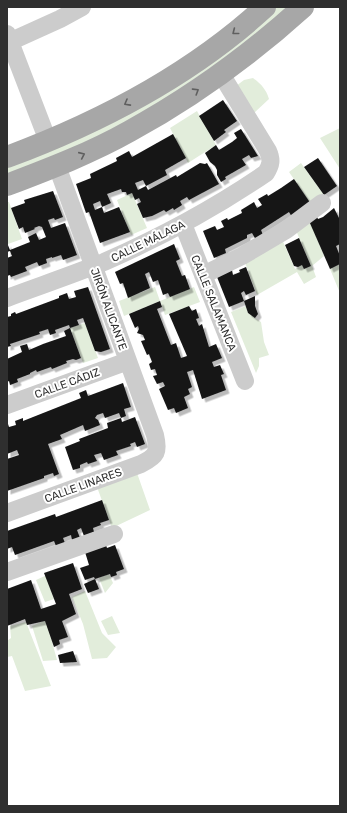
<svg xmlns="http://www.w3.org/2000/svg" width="347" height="813" viewBox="0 0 347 813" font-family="Rubik,sans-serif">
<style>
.green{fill:#e2eddb}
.building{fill:#161616;filter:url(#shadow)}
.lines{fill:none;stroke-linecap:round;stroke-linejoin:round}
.minor{stroke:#ccc;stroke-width:18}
.major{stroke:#a7a7a7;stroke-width:22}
.oneway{stroke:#5f5f5f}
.labels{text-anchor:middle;stroke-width:4;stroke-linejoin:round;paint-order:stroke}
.street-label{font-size:11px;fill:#2f2f2f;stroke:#fff}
</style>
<defs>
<filter id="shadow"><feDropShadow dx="3.5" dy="3.5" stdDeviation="0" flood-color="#0004"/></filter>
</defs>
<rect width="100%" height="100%" fill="#fff"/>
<path class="green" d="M275 7H294L278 22 128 124 7 178V164Z
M253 78C261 84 266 89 269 99L253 114 236 86 244 80Z
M197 111 216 145 188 163 170 128Z
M340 128V169L320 138Z
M301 163 324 195 311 204 289 172Z
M132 193 147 228 131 235 117 200Z
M7 202H9L22 239 8 244Z
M309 219 324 256 312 266 316 277 304 284 297 272 257 295 244 260 281 237 295 269 302 265 304 269 311 266 295 228Z
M340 264V293L330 269Z
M155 287 160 301 194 287 200 302 165 315 160 301 124 316 119 301Z
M246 306 248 313 261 322 264 342 269 355 259 358V366L256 373 231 312Z
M85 323 98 358 83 363 70 328Z
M137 473 150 510 112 528 97 487Z
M109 574 113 583 105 593 99 578Z
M47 575 54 599 45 602 36 580Z
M85 591 102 633 116 647 107 658 92 659 83 624 72 597Z
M112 616 120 633 108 635 101 621Z
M46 620 57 660 43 661 32 626Z
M26 622 51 686 25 691 12 656 7 657V641L11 638 10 626Z"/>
<path class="building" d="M223 100 237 121 224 130 226 132 214 141 199 116Z
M241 129 258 156 251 158 249 155 242 159 246 165 225 177 226 179 221 182 217 175V170L215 166 210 162 205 153 216 145 219 150 232 142 237 138 234 133Z
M173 134 186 158 165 170 167 175 146 186 143 180 135 183 138 190 146 186 148 190 176 175 177 177 200 163 205 164 207 163 219 184 189 200 187 197 180 201 182 205 174 210 173 208 166 212 164 210 152 216 143 218 137 204 141 202 139 198 135 200 132 193 127 195 126 192H122L121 189 107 194 111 203 102 207 100 201 93 204 95 210 102 207 104 213 119 207 130 232 100 243 89 212 86 213 76 184 91 178 90 174 117 161 116 158 129 151 132 157Z
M318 158 337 186 324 195 304 167Z
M294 179 311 204 292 217 289 212 261 230 263 235 256 240 252 233 247 235V238L225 249 226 253 214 258 203 231 215 226 217 230 224 227 221 221 227 218 228 220 242 213 241 210 254 202 257 208 262 205 258 199 267 194 268 196 281 188Z
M53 191 63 217 55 220 54 218 48 220 51 228 65 223 77 255 63 260 61 255 52 258V257L46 259 47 263 39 266 37 262 25 267 27 271 11 277 10 275 7 276V258L12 256 10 251 7 252V243L10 250 30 242 28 237 36 233 39 240 46 237 42 227 39 226 34 228 35 229 25 233 23 227 19 229 11 208 25 203 24 200Z
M334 208 340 220V244L336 246 340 256V264L330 269 309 221 317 217 318 219 323 217Z
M299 238 311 266 304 269 302 265 298 267 294 266 285 245Z
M174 244 180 259 176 261 182 276 185 275 190 289 170 297 168 293 163 295 158 280 153 282 149 272 145 274 150 288 128 298 123 283 120 284 115 272Z
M246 267 255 291 246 295 244 291 241 293 244 301 229 307 217 277 232 270 233 275 240 272 239 270Z
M88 287 110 349 101 352 95 351 83 318 77 320 79 325 70 328 81 358 76 360 73 359 66 361 67 363 52 369 51 367 37 372 36 370 30 373V374L17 379 18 382 10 385 9 381 7 382V359L22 352 20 346 27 344 29 350 43 344 66 336 64 331 70 328 69 325 55 330 56 333 50 335 48 329 39 332 40 334 10 344 11 346 7 347V317L11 316V314L15 312 16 314 59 298V296L67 293 69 299 76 297 74 291Z
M255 296V306L258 314 255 318 248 313 244 301Z
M160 301 162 307 157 309 171 345 176 343 181 358 187 356 169 314 189 306 192 311 196 309 199 318 196 319 199 326 202 324 209 347 216 344 222 358 212 362 214 367 220 365 224 374 221 375 226 390 202 399 193 370 187 372 192 387 188 389 190 394 184 397 188 408 176 413 174 408 168 410 159 389 165 386 163 382 157 384 153 376 157 375 155 369 151 370 149 364 152 362 149 354 147 355 141 341 145 340 143 335 137 333 139 329 138 326 135 328 129 314Z
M123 383 131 407 124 409 126 416 121 418 119 413 105 418 103 413 97 415 95 418 98 420 100 425 85 431 83 425 60 435 62 439 48 444 59 474 54 476 53 473 44 476V478L7 491V459L19 455 17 450 7 454V425L8 424 9 427 16 425 15 421 23 418V421L81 398 79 393 86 390 88 396Z
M135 417 145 444 137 447 135 442 130 444 131 446 116 451 118 455 104 460 101 453 94 455 97 461 88 464 87 462 80 465V468L73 470 65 447 80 441 79 439 108 428 107 423 121 418 122 422Z
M102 500 109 520 100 523 101 525 93 528 94 532 84 536 81 528 77 530 80 538 72 540 71 535 63 538 65 543 56 546 54 541 15 555 12 547 7 549V531L55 514 56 517Z
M106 545 107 548 115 545 124 569 116 572 117 575 111 577 110 574 95 579 99 589 88 593 84 584 95 579 94 577 85 580 80 568 89 565 85 552Z
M73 563 82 589 69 594 76 614 62 621 68 637 59 640 60 644 54 647 45 621 27 625 25 619 7 626V589L31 580 41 609 56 604 44 573Z
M73 651 77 662 60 663 58 655Z"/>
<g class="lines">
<path class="minor" d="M7 34 48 141
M7 43 60 19 82 7
M183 224 245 381
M203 275 242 256 286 230 322 203
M7 298C39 286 72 275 104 262 161 237 215 208 266 173 271 165 272 160 268 151L221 74
M7 405 128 361
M7 513 141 464C157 456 159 452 155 435L57 166
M7 572 114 534"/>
<path class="major" d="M7 157C101 122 191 75 265 7
M7 185C49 169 91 153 130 131 192 97 250 55 303 7"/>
</g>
<defs><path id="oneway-chevron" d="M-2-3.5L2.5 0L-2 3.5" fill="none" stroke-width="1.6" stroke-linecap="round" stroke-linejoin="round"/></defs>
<g class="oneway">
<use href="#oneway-chevron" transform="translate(235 32) rotate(142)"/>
<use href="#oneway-chevron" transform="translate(196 91) rotate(-32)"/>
<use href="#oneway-chevron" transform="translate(127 103) rotate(151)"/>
<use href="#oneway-chevron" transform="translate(82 155) rotate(-24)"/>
</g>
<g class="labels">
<g class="street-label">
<text transform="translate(148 241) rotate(-26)" y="4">CALLE MÁLAGA</text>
<text transform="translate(214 303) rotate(68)" y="4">CALLE SALAMANCA</text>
<text transform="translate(109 309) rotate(70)" y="4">JIRÓN ALICANTE</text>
<text transform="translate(67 383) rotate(-20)" y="4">CALLE CÁDIZ</text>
<text transform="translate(83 485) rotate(-20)" y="4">CALLE LINARES</text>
</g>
</g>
<rect width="347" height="813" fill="none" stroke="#2f2f2f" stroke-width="16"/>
</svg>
